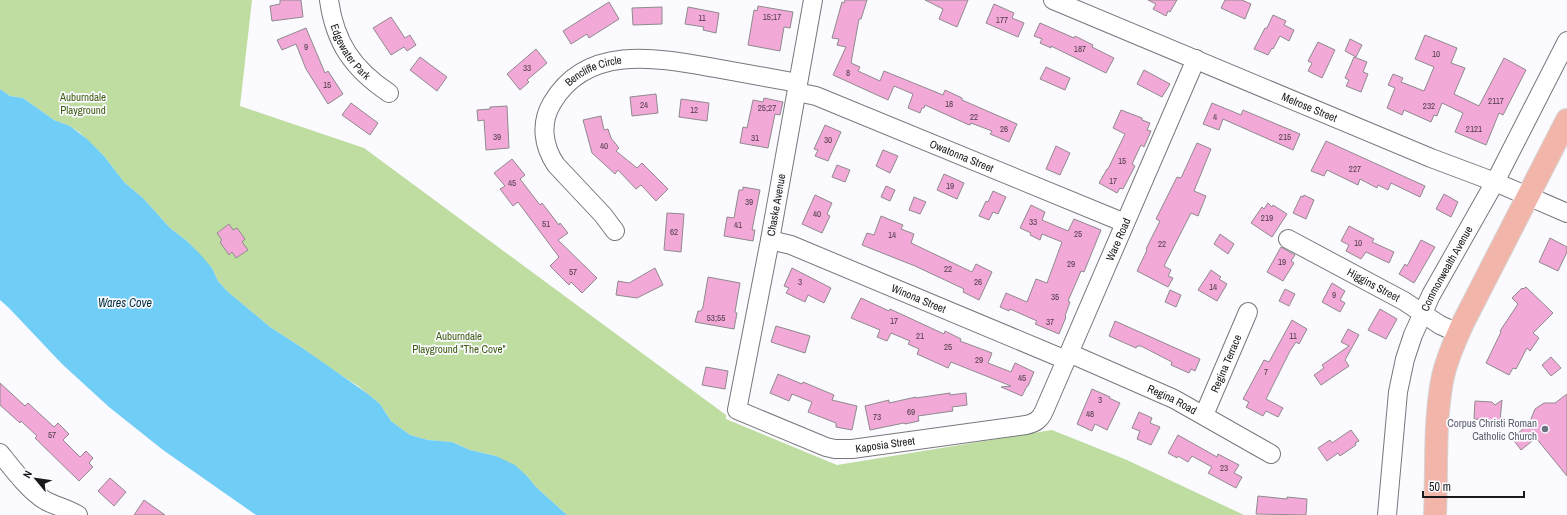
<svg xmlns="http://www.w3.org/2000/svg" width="1567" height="515" viewBox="0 0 1567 515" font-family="'Archivo Narrow',sans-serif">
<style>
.green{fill:#bfdda1}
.water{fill:#70cdf6}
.building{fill:#f3a9d8;stroke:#8f8a8d}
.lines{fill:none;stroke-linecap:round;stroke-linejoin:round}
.minor-casing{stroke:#77787c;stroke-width:20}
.major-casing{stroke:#d6d6d6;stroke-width:24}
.minor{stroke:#fff;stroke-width:18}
.major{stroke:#f1b5aa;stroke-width:22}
.worship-dot{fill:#6b7280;stroke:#fafaff;stroke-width:1.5}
.labels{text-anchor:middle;stroke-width:3.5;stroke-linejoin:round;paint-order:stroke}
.number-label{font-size:9px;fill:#503d4a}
.street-label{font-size:11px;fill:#19191b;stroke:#fafaff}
.park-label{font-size:11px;fill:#3e5d0f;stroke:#fafaff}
.worship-label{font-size:11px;fill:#5b616d;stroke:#fafaff;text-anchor:end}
.water-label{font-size:12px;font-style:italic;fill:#012e3f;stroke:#fafaff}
</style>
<rect width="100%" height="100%" fill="#fafaff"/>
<path class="green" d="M0 0H252L240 106 364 148 726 415V419L837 465 1052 430 1127 460 1244 515H567L536 487 527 476 496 456 470 450 452 442 428 440 410 435 391 421 380 404 358 386 333 370 301 347 270 327 227 291 218 281 212 268 187 241 170 228 143 198 124 182 104 156 79 132 70 126 54 120 23 98 10 96 0 89Z"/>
<path class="water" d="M0 89 10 96 23 98 54 120 70 126 87 139 104 156 124 182 143 198 170 228 187 241 200 254 212 268 218 281 227 291 270 327 301 347 368 394 380 404 391 421 410 435 428 440 452 442 470 450 496 456 515 465 527 476 536 487 567 515H256L163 450 109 407 62 364 9 308 0 300Z"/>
<path class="building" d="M280 0H301L303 17 272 21 270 6 280 4Z
M845 0H867L861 19H859L851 63 860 67 858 71 880 81 884 71 943 95 945 90 962 98V100L1017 124 1009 142 990 134 992 131 971 123 970 125 967 124 925 105 924 108H922L920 113 908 108 913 94 894 86 888 100 833 75 846 47 837 45 839 39 832 38 842 2 844 3Z
M925 0H968L957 27 939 19 943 9Z
M1148 0H1177L1170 12 1168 11 1166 16 1153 9 1156 4Z
M1225 0H1242L1251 4 1245 19 1221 8Z
M609 2 619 19 589 38 587 34 571 44 563 31Z
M994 4 1014 13 1012 18 1024 23 1018 37 986 23Z
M758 6 793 12 790 28 784 27 780 51 748 45 754 10 757 11Z
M662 7V24L633 25 632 8Z
M688 7 719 13 716 33 703 30 704 27 685 24Z
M1273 15 1286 21 1284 25 1294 30 1289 41 1280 36 1273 49 1272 48 1268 55 1254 49 1265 28H1267Z
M391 17 405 38 410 35 416 45 407 51 404 47 391 55 373 28Z
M1040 23 1074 38 1075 36 1093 45 1092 47 1114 58 1106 73 1051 46V48L1040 43 1042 39 1034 36Z
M306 28 325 73 328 71 343 94 328 104 306 69 296 44 282 50 277 40Z
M1425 35 1457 48 1451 63 1465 68 1454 94 1479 106 1504 58 1526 70 1503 115 1499 113 1486 145 1455 132 1463 113 1442 103 1437 116 1434 115 1431 122 1404 110 1402 115 1387 108 1395 88 1388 85 1393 74 1403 78 1401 82 1424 91 1434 67 1415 59Z
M1350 39 1362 45 1356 57 1345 51Z
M1318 42 1335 50 1322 78 1308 71 1312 63 1308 61Z
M536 49 547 63 527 80 529 82 520 90 507 74Z
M420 57 447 77 437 91 410 70Z
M1354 57 1367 62 1363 72 1368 74 1361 92 1346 86 1349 80 1345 78Z
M1046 67 1070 78 1065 90 1040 79Z
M1144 70 1170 84 1162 97 1137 84Z
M656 94 658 113 632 116 630 97Z
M764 98 783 102 780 115 775 114 768 148 740 143 743 127 747 128 753 100 763 102Z
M681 99 709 103 707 121 679 117Z
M351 103 378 123 370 135 342 115Z
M1212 103 1241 115 1243 110 1300 134 1293 150 1223 119 1219 130 1203 124Z
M507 106 509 148 486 150 484 120 478 121 477 110 490 109V107Z
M1121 110 1142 118V120L1150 123 1147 130 1151 131 1144 147 1141 145 1132 164 1135 166 1123 189 1120 188 1117 193 1099 183 1107 169H1108L1125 134 1113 128Z
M601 116 604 130 608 129 611 138 619 148 616 151 637 168 642 163 668 189 656 201 641 185 636 189 618 170 615 174 592 153 583 120Z
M825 125 841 132 828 161 815 156 818 150 814 149Z
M1326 141 1425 186 1420 197 1391 183 1388 190 1378 185 1377 188 1360 179 1358 185 1327 170 1324 176 1311 171Z
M1197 143 1211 149 1194 191 1206 196 1198 216 1191 213 1164 266 1171 270 1168 276 1173 278 1168 287 1137 271 1147 250 1146 249 1160 221 1156 219 1177 177 1181 178Z
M1056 146 1070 153 1060 175 1046 169Z
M883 150 898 156 890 173 876 166Z
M512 159 525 175 520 179 540 205 542 203 559 225 560 223 568 233 558 240 597 278 582 293 571 282 569 285 550 266 559 257 518 202 513 206 500 189 505 186 494 173Z
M837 165 850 170 845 182 832 177Z
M944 174 964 183 957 199 937 190Z
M886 186 895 190 890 201 881 197Z
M743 187 760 190 752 230H755L753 241 724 236 727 217 734 218 739 190H743Z
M993 191 1006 197 998 214 993 212 989 220 979 216 986 201 988 202Z
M1444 194 1458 202 1451 217 1436 209Z
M815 195 832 203 827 214 830 216 822 233 802 224Z
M1304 195 1314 200 1306 219 1293 213 1301 196 1303 197Z
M914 197 926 202 920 214 909 210Z
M1268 203 1272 207 1273 205 1287 214 1272 237 1251 223 1262 207 1264 209Z
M1031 205 1045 212 1042 220 1068 231 1074 219 1101 230 1084 272 1081 271 1068 301 1070 302 1065 316 1066 317 1059 334 1035 324 1037 321 1010 309 1009 311 1000 307 1006 293 1027 302 1036 279 1047 283 1062 242 1042 234 1040 240 1030 235 1031 233 1020 228Z
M667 213 684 214 681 252 664 250Z
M881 216 903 225 901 229 914 234 911 243 972 272 976 264 992 272 979 300 963 292 964 289 915 266 862 245 867 233 874 235Z
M229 224 233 230 237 228 245 239 242 242 248 250 236 258 232 252 229 255 220 242 222 240 217 233Z
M1349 226 1374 239 1372 242 1394 252 1389 263 1366 252 1361 259 1346 251 1349 245 1341 241Z
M1220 234 1234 244 1228 254 1214 244Z
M1550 238 1567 247V252L1558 271 1539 262Z
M1421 240 1435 247 1414 283 1399 274 1405 264 1407 266Z
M1281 247 1295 255 1291 261 1294 263 1283 281 1267 272Z
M655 268 663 285 637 298 616 295 618 281 629 283Z
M792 268 831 288 824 303 808 295 805 302 786 293 789 288 784 286Z
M1211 270 1221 277 1219 279 1227 284 1217 301 1198 290Z
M708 277 740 283 735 312 737 313 734 329 695 322 698 311H701L703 307Z
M1332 283 1345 291 1340 300 1345 303 1340 312 1322 302Z
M1526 287 1553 313 1533 333 1539 338 1530 351 1527 348 1516 369 1513 368 1509 375 1486 363 1501 332 1500 331 1518 304 1512 298 1522 288 1523 289Z
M1285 289 1295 294 1289 306 1279 301Z
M1170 290 1181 295 1176 307 1165 302Z
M861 298 889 311 890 309 944 334 945 331 961 339 960 341 992 353 988 363 1011 372 1015 363 1034 372 1028 386H1027L1022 396 1001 387 1011 386 951 362 948 368 917 354 919 349 908 344 910 341 891 333 887 341 877 337 880 330 851 318Z
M1380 309 1397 319 1386 339 1368 330Z
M1292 320 1307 329 1299 344 1296 342 1290 351 1266 399 1283 408 1278 417 1266 411 1263 416 1246 407 1249 402 1243 399 1264 360 1269 362Z
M1115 321 1200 359 1195 371 1191 369 1189 373 1171 365 1172 362 1141 346H1137L1136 348 1109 336Z
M776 326 810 336 805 353 771 342Z
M1348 329 1359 335 1345 360 1349 366 1321 385 1314 375 1324 368 1322 365 1349 346 1341 342Z
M1551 357 1561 368 1551 376 1542 365Z
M706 367 728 371 725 389 702 385Z
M778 374 802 384 803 382 834 395 832 400 857 406 852 430 836 427V423L808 412 812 402 792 394 789 401 770 393Z
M0 383 25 406 28 403 54 427 58 423 69 434 63 440 80 457 86 451 93 458 89 463 93 467 79 481 35 438 37 436 21 421 20 423 0 405Z
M1092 389 1110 397 1109 398 1120 403 1107 430 1095 424 1092 431 1077 424Z
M950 393V395L966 393 967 405 952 407 953 411 918 416 919 421 905 424 904 423 870 430 865 406 889 400V403L916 397V398Z
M1567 394V476L1536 438 1521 450 1512 438 1529 424 1535 409 1544 403H1555Z
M1502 400 1500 421 1474 419 1475 401 1492 402 1495 405Z
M1139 412 1152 418 1150 423 1160 427 1151 445 1137 439 1140 431 1132 428Z
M1351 430 1359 441 1355 443 1356 445 1340 456 1338 453 1327 461 1318 448 1330 440 1332 443Z
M1178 435 1217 457 1218 454 1239 465 1234 473 1242 477 1236 488 1208 473 1212 467 1192 456 1188 462 1178 456 1177 458 1168 453Z
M110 478 126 492 114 506 98 491Z
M1258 496 1287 499V497L1307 499 1306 515 1256 514Z
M144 500 165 515H134Z"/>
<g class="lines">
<defs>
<g id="minor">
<path id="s1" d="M329 0C335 43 353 69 389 93"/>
<path id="s2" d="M813 0 770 240 737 410 826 447 835 449H852L1026 425C1035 423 1040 420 1044 411L1196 59"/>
<path id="s3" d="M1053 0 1431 158 1495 182 1567 213"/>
<path id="s4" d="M797 92 816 96 1125 223"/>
<path id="s5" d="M615 231 603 215 556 165C543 146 540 123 552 103 587 43 659 58 715 68 743 73 771 78 798 83"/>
<path id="s6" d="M1288 239 1404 301 1440 325 1458 333"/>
<path id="s7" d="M770 240 791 245 1066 360"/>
<path id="s8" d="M1069 353 1174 399 1271 454"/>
<path id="s9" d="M1204 415 1248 312"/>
<path d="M0 453C12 468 29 491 46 501 56 506 68 509 78 515"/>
<path id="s10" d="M1387 515 1398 392 1405 359 1413 335 1431 295 1495 182 1567 41"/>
</g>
<path id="major" d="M1435 515C1437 471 1434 425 1442 381 1446 360 1455 340 1464 321L1567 120"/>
</defs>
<use href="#minor" class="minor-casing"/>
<use href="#major" class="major-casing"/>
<use href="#minor" class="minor"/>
<use href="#major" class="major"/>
</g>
<circle class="worship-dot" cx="1545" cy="429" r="4"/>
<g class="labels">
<g class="number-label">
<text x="772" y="20">15;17</text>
<text x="702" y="21">11</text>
<text x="1002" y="23">177</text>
<text x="306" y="50">9</text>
<text x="1080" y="52">187</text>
<text x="1436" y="57">10</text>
<text x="527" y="71">33</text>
<text x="848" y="76">8</text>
<text x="327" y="88">15</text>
<text x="1496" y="104">2117</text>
<text x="949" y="107">18</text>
<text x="644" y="108">24</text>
<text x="1429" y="109">232</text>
<text x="767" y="111">25;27</text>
<text x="694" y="113">12</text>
<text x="974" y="120">22</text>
<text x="1215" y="120">4</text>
<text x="1004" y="132">26</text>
<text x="1474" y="132">2121</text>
<text x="497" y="140">39</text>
<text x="1285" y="140">215</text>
<text x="755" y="141">31</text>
<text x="828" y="143">30</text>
<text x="604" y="149">40</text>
<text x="1122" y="164">15</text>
<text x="1355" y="172">227</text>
<text x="1113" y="184">17</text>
<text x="512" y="186">45</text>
<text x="950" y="189">19</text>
<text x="749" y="205">39</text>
<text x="817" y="217">40</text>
<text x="1267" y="221">219</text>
<text x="1033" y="225">33</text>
<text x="546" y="227">51</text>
<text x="738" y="228">41</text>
<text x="674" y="235">62</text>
<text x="1078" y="237">25</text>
<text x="892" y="238">14</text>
<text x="1358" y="246">10</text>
<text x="1162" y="247">22</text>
<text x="1282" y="265">19</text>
<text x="1071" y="267">29</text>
<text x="948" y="272">22</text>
<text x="573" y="275">57</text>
<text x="800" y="285">3</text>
<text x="978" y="285">26</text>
<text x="1213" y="290">14</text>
<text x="1334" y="298">9</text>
<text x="1055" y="300">35</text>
<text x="716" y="321">53;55</text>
<text x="894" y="324">17</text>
<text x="1050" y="325">37</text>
<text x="920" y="339">21</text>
<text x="1293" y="339">11</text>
<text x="948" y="350">25</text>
<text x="979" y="363">29</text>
<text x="1266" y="375">7</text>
<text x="1022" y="381">45</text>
<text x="1100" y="403">3</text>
<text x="911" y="415">69</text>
<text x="1090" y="417">48</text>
<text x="877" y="420">73</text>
<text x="52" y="438">57</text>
<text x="1224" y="471">23</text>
</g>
<g class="street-label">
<text dy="4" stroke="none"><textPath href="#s1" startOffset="57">Edgewater Park</textPath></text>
<text dy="4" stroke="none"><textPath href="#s5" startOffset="209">Bencliffe Circle</textPath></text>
<text dy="4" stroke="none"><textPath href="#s3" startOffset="278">Melrose Street</textPath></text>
<text dy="4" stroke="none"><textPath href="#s4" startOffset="177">Owatonna Street</textPath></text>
<text transform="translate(776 205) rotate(-80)" y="4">Chaske Avenue</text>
<text dy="4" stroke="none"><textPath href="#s2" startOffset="926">Ware Road</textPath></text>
<text dy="4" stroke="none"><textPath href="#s10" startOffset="257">Commonwealth Avenue</textPath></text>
<text dy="4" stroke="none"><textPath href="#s6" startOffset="97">Higgins Street</textPath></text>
<text dy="4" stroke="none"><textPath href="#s7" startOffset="160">Winona Street</textPath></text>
<text dy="4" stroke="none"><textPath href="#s9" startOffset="56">Regina Terrace</textPath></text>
<text dy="4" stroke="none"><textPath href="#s8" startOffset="113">Regina Road</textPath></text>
<text dy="4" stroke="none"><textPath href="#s2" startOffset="573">Kaposia Street</textPath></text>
</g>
<g class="park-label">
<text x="83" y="101">Auburndale<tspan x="83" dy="13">Playground</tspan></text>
<text x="459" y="340">Auburndale<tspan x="459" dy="13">Playground "The Cove"</tspan></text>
</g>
<g class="worship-label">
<text x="1537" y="427">Corpus Christi Roman<tspan x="1537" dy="13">Catholic Church</tspan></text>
</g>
<g class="water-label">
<text x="125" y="307">Wares Cove</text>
</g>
</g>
<g transform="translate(36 479) rotate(299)" stroke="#fafaff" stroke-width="3" paint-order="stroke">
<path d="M0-3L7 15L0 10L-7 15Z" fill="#19191b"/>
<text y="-6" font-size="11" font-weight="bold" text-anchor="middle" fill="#19191b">N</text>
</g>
<path d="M1423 491v6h101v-6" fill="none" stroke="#19191b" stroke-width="2"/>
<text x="1429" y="491" font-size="12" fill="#19191b" stroke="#fafaff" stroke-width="3" paint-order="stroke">50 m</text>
</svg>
